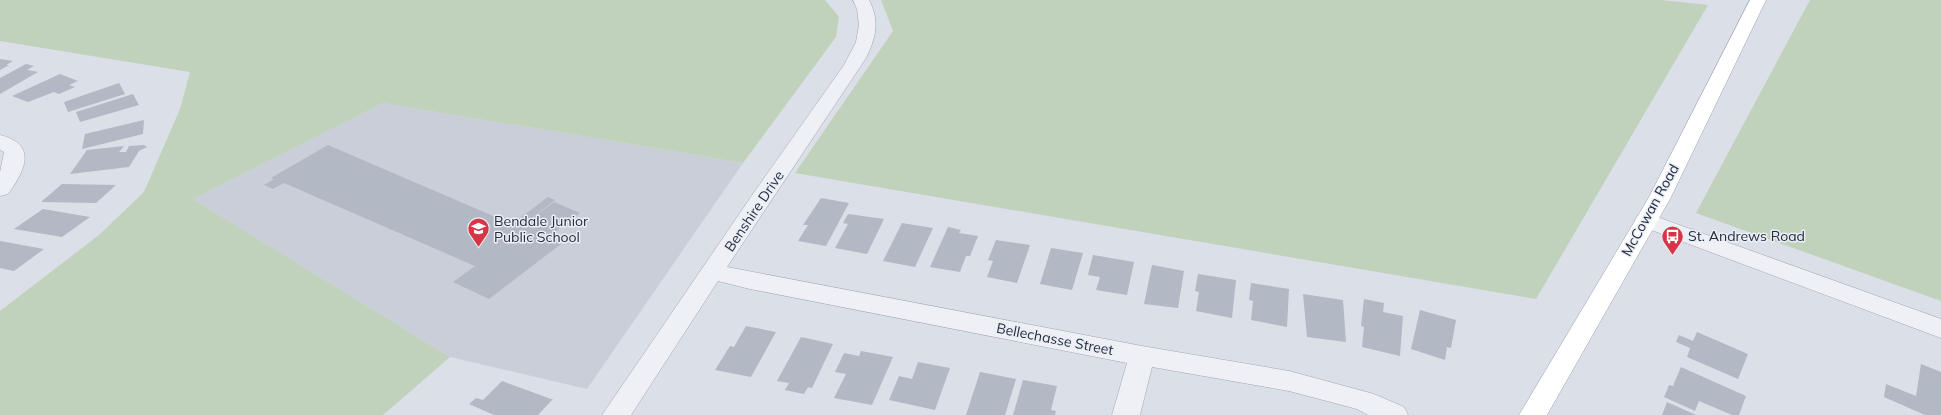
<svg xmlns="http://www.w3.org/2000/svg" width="1941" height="415" viewBox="0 0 1941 415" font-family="Mulish,sans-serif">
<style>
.built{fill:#c9ced9}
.green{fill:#c0d1bc}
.building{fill:#b2b8c4}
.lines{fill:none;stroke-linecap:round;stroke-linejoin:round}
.minor-casing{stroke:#a0a6b1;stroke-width:1}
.major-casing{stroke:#9aa3b3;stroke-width:1}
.minor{fill:#eef0f5;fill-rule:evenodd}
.major{fill:#fff;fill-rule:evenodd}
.labels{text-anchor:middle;stroke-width:3;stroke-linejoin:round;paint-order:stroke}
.street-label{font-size:14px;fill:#242c3e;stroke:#eaeef5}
.poi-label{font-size:14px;fill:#242c3e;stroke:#eaeef5;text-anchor:start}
</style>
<rect width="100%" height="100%" fill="#dbdfe7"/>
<path class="built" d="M383 103 743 163 587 389 450 357 193 199Z"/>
<path class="green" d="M0 0H825L839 17 836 37 743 163 383 103 193 199 450 357 383 415H0V311L99 235 144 192 180 109 190 72 0 41Z
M881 0H1661L1708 5 1536 299 795 173 893 31Z
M1810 0H1941V301L1696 213Z"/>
<path class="building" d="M0 59 13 61 6 65H9L0 70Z
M26 64 34 66 27 70 38 72 0 94V78Z
M60 74 78 81 69 85 75 87 59 94 54 92 28 102 12 96Z
M119 83 125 94 68 112 64 102Z
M133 94 139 105 80 122 76 112Z
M144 120 143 134 82 149 85 134Z
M144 145 147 147 139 151 129 167 70 174 87 150 124 146 119 152H126L129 146Z
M328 145 512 224 548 197 555 200 519 228 554 202 580 213 547 238 561 244 489 299 453 282 475 266 284 183 273 189 264 185 274 179 271 178Z
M62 184 116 185 96 203 41 202Z
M821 198 849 203 826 246 798 241 808 225H803Z
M43 209 90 217 62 237 14 229Z
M848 214 884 219 867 254 835 248 848 224 843 223Z
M902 223 933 228 915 267 883 261Z
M948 227 961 230 959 233 978 236 970 256H966L960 272 930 267Z
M996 240 1030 245 1017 283 987 277 993 261 988 260Z
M0 241 44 249 14 271 0 268Z
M1051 248 1083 253 1072 290 1040 284Z
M1093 255 1134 262 1127 295 1096 290 1100 277 1088 275Z
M1152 265 1184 271 1178 308 1144 304Z
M1198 274 1236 280 1232 318 1196 311 1199 292 1195 291Z
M1251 283 1289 289 1287 327 1251 320 1253 301 1249 300Z
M1303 294 1343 300 1346 342 1307 337Z
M1364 299 1384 303 1383 312 1403 316 1400 356 1362 347 1364 327 1361 326Z
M1420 310 1456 320 1451 348 1447 347 1445 360 1411 349Z
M746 326 776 332 751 377 715 370 730 346 734 347Z
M1697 332 1748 354 1738 379 1687 357 1690 348 1676 342 1679 335 1693 341Z
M801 337 833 344 812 388 808 387 804 394 785 390 789 383 777 381Z
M861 351 893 357 872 405 834 398 846 374 835 372 844 353 859 356Z
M918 362 950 368 935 410 889 400 899 376 912 379Z
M1921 364 1941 372V415H1925L1884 397 1886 384 1916 396Z
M1681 367 1746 396 1739 415H1732L1699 401 1695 411 1664 397 1669 385 1673 386Z
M980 372 1016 379 1005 415H966Z
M1023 380 1057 386 1051 410 1056 411 1055 415H1013Z
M502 381 551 399H553L538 415H494L469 404 476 398 483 400Z
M1667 402 1696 415H1662Z"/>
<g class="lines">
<defs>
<path id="minor" d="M853 0H869C880 21 876 38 866 58L727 267 1142 346 1289 371 1374 394 1404 407 1408 415H1368L1357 409 1289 391 1152 367 1140 415H1112L1127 363 750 289 718 281 631 415H602L755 191 844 65 856 42 859 25 857 9Z
M0 135C38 144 25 171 8 194L0 196V172L4 152 0 150Z
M1646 213 1941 319V338L1638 225 1635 220 1638 215Z"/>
<path id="major" d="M1750 0H1766L1670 199 1547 415H1519L1648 199Z"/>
</defs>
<use href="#minor" class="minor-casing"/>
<use href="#major" class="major-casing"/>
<use href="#minor" class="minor"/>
<use href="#major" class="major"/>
</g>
<defs>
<symbol id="school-pin" viewBox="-11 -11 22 30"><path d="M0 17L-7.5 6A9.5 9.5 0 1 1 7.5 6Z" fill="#d73545" stroke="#eaeef5"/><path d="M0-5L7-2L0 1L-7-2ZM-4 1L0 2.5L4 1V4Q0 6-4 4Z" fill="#fff"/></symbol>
<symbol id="bus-pin" viewBox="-11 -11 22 30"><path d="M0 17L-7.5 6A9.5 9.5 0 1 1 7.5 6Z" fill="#d73545" stroke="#eaeef5"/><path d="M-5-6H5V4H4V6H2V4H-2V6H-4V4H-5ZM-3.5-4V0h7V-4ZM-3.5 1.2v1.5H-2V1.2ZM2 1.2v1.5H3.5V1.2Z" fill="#fff"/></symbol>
</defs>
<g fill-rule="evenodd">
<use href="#school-pin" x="466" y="216" width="25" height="34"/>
<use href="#bus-pin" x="1660" y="224" width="25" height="34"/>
</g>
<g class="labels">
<g class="street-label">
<text transform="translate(1650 210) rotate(-61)" y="5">McCowan Road</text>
<text transform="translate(754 211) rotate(-56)" y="5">Benshire Drive</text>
<text transform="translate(1055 339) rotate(11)" y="5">Bellechasse Street</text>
</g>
<g class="poi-label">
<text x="494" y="226">Bendale Junior<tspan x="494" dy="16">Public School</tspan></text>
<text x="1688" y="241">St. Andrews Road</text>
</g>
</g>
</svg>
